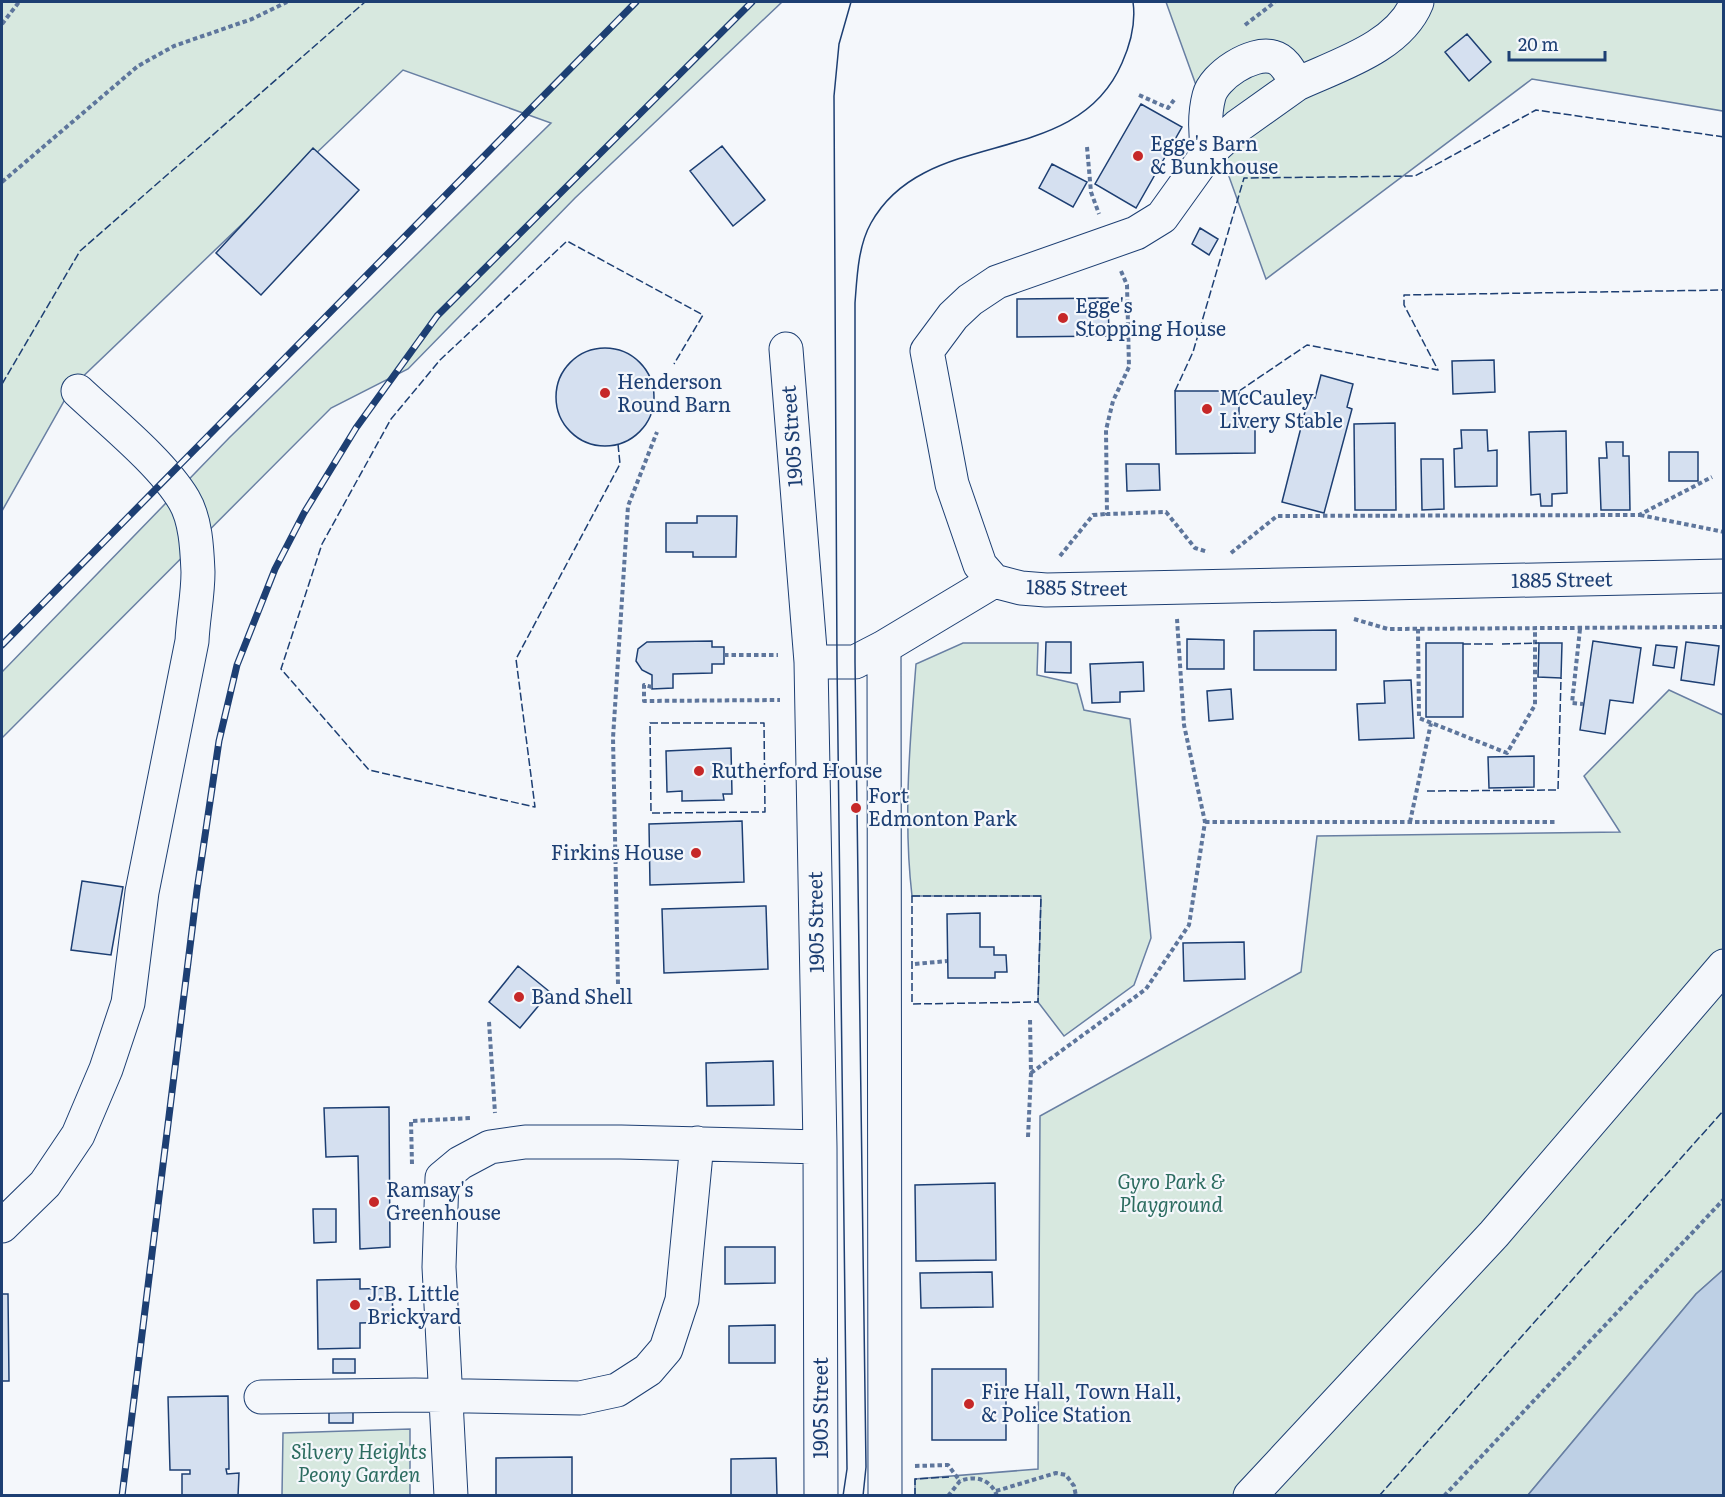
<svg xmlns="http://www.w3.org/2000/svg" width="1725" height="1497" viewBox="0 0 1725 1497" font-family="Literata,serif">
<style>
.green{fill:#d7e8df;stroke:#687fa3;stroke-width:1.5}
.water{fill:#bed0e5;stroke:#687fa3;stroke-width:1.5}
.building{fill:#d5e0f0;stroke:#1d3f73;stroke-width:1.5}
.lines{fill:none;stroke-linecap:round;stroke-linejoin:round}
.minor-casing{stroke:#1d3f73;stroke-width:35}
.path{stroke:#5e769c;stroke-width:4;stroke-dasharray:4.5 3;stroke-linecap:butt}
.minor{stroke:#f4f7fb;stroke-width:33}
.tram{stroke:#1d3f73;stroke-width:1.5}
.rail-casing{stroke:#1d3f73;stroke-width:7}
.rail{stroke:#f4f7fb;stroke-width:4.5;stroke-dasharray:14;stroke-linecap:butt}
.fence{stroke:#1d3f73;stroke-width:1.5;stroke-dasharray:8 3;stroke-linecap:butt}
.poi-dot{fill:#c62828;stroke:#f4f7fb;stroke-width:2}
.labels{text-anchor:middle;stroke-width:4.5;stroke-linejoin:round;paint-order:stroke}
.poi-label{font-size:20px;fill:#1d3f73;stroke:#f4f7fb;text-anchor:start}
.street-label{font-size:20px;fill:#1d3f73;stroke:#f4f7fb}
.park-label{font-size:20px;font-style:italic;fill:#2c6c60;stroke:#f4f7fb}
</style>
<rect width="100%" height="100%" fill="#f4f7fb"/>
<path class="green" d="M2 2H782L575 198 408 369 331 408 2 738V672L229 438 551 123 403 70 72 387 2 511Z
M1166 2H1723V111L1532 79 1266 279Z
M963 643H1038L1037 675 1077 684 1084 710 1130 719 1151 938 1134 985 1064 1036 1038 1002 1041 896H912C903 819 910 741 916 664Z
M1669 690 1723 715V1270L1696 1294 1528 1495 915 1496V1479L1038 1469 1040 1116 1301 972 1317 836 1620 832 1584 776Z
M410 1429V1495H282L283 1433Z"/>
<path class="water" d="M1723 1270V1495H1528L1696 1294Z"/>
<path class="building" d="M1467 34 1491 62 1469 81 1445 52Z
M1141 104 1182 127 1136 208 1095 184Z
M722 146 765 200 733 226 690 171Z
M313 148 359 190 261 295 216 253Z
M1052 164 1087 182 1073 207 1039 188Z
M1200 228 1218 239 1209 255 1192 244Z
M1108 298 1109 336 1017 337V299Z
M556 397a49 49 0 1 1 98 0a49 49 0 1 1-98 0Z
M1494 360 1495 392 1453 394 1452 361Z
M1321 375 1353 384 1347 407 1352 409 1324 513 1282 502 1309 396 1315 398Z
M1175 391H1239V427H1255V453L1176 454Z
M1395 423 1396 510H1355L1354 424Z
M1461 430H1487L1488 451 1497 450V486L1455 487 1454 449 1462 448Z
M1566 431 1567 493 1552 494V506H1541L1540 494 1531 495 1529 432Z
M1606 442H1623V456H1629L1630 510H1601L1599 458H1607Z
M1669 452H1698V481H1669Z
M1421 459H1443L1444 509 1422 510Z
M1126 464H1159L1160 490 1127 491Z
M697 516H737L736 557H693V552H666V523H697Z
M1336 630V670H1254V631Z
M1187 639 1224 640V669H1187Z
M712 641V647H724V664H712V673L673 674V688L652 689V675L642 670 636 661 638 649 647 642Z
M1593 641 1641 648 1633 703 1610 700 1605 734 1580 730Z
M1046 642H1071V673L1045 672Z
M1686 642 1719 646 1714 685 1681 680Z
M1426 643H1463V717H1426Z
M1539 643H1562L1561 678 1538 677Z
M1656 645 1677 647 1674 668 1653 665Z
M1143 662 1144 691 1120 692V702L1092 703 1090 664Z
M1411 680 1414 738 1359 740 1357 704 1385 703 1384 681Z
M1231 689 1233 719 1209 721 1207 691Z
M731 748 732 794H723L724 800 682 801V791L667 792 666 751Z
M1534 756V787L1489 788 1488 757Z
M742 821 744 882 650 885 649 824Z
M82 881 123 887 111 955 71 950Z
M766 906 768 969 664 973 662 909Z
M980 913V947H994V955H1006L1007 972H995V978H948L947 914Z
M1244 942 1245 979 1184 981 1183 943Z
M518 966 550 992 520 1028 489 1002Z
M773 1061 774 1105 707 1106 706 1063Z
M389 1107 390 1247 360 1249 358 1156 326 1157 324 1108Z
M995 1183 996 1260 916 1261 915 1185Z
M313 1209H336V1242L314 1243Z
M725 1247H775V1283L725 1284Z
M992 1272 993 1307 921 1308 920 1273Z
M360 1279V1289L392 1288 393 1322 360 1323V1348L318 1349 317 1280Z
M2 1294H8L9 1381H2Z
M775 1325V1363H729V1326Z
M333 1359H355V1373H333Z
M932 1369H1006V1440H932Z
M228 1396 229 1469H226L227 1474 239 1473 238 1496H182V1474H190V1470H170L168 1397Z
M329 1405H353V1423H329Z
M572 1457V1496H496V1458Z
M776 1458 777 1496H731V1459Z"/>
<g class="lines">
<defs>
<path id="minor" d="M1297 84C1338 65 1399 47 1417 2
M1208 153C1205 134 1204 115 1209 96 1214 76 1252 51 1273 57 1285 60 1291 74 1297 84L1238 126 1208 153 1162 217 1136 233 997 282 970 300 953 316 927 351 952 484 980 565 994 581 1021 588 1046 590 1724 576
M786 349 811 662 820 1147 821 1496
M811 662H855L884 647
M2 1226 45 1184 78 1135 106 1069 128 1003 142 892 192 641C193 618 198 596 198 572 197 550 196 520 184 500 162 463 111 422 78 391
M261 1397 415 1395 580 1398 617 1390 648 1370 666 1349 682 1300 697 1143
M451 1496 439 1267 442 1178 460 1163 490 1147 525 1142H621L820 1147
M885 1496 884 647 994 581
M1250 1496 1494 1234 1724 966"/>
</defs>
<use href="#minor" class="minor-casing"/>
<path class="path" d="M2 24 19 2
M1245 25 1275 2
M1139 95 1168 108 1174 100
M1087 147 1091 192 1099 214
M2 182 138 66 174 46 252 19 287 2
M1121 271 1127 285 1129 367 1113 401 1106 430 1107 514 1166 512 1195 548 1208 552
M1640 515 1724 532
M1231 553 1277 516 1639 515 1712 477
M1060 556 1093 515 1105 514
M1354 619 1388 629 1724 627
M1418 629 1419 718 1507 753 1535 705V630
M1580 629 1572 703 1583 704
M724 655H778
M652 687 644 685V701L780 700
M1205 822H1556
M1410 822 1431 723
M915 964 947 961
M618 984 613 738 628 506 657 432
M489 1022 495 1113
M1031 1073 1146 989 1189 925 1205 822 1184 725 1177 619
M1028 1137 1031 1073 1030 1019
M412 1164 411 1121 471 1118
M915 1466 948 1465 960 1481
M996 1491 1056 1473 1066 1475 1074 1486 1076 1496
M948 1496 960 1481C975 1475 991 1479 997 1496
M1444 1496 1724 1199"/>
<use href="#minor" class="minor"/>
<path class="tram" d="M843 1496 847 1469 837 663 834 96 839 44 851 2
M863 1496 866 1467 855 662V303C857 277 858 246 871 223 926 124 1075 172 1122 63 1131 43 1136 23 1133 2"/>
<defs>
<path id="rail" d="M2 645 636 2
M122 1496 197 890 219 741 237 665 275 569 304 513 356 428 437 316 752 2"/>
</defs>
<use href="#rail" class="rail-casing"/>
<use href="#rail" class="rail"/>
<path class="fence" d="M2 384 80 251 365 2
M1175 391 1193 352 1244 178 1415 176 1536 110 1724 137
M1239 391 1307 345 1438 370 1404 305V295L1724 290
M618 444 620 464 516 659 535 807 369 770 281 669 322 544 391 419 440 360 567 241 703 315 674 364
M1463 644H1494
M1502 644 1539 643
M650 723H764L765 812 651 813Z
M1427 791 1558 790 1561 678
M912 896H1041L1038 1002 912 1004Z
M915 1496V1479L949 1477
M1379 1496 1724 1110"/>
</g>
<g class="poi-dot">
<circle cx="1138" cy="156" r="6"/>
<circle cx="1063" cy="318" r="6"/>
<circle cx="605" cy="393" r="6"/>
<circle cx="1207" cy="409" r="6"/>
<circle cx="699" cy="771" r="6"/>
<circle cx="856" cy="808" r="6"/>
<circle cx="696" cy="853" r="6"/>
<circle cx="519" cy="997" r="6"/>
<circle cx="374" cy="1202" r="6"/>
<circle cx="355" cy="1305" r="6"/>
<circle cx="969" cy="1404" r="6"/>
</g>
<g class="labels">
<g class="poi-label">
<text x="1150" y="151">Egge's Barn<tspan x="1150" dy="23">&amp; Bunkhouse</tspan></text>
<text x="1075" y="313">Egge's<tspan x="1075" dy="23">Stopping House</tspan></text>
<text x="617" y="389">Henderson<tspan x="617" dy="23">Round Barn</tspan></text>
<text x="1219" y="405">McCauley<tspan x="1219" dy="23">Livery Stable</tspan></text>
<text x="711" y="778">Rutherford House</text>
<text x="868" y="803">Fort<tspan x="868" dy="23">Edmonton Park</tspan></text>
<text x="684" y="860" text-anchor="end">Firkins House</text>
<text x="531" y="1004">Band Shell</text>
<text x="386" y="1197">Ramsay's<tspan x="386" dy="23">Greenhouse</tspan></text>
<text x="367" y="1301">J.B. Little<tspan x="367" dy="23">Brickyard</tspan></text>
<text x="981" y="1399">Fire Hall, Town Hall,<tspan x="981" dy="23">&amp; Police Station</tspan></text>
</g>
<g class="street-label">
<text transform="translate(792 436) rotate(-94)" y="7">1905 Street</text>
<text transform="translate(1562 580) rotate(-1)" y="7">1885 Street</text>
<text transform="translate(1077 588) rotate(1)" y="7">1885 Street</text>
<text transform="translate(816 922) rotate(-91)" y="7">1905 Street</text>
<text transform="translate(821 1408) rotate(-90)" y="7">1905 Street</text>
</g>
<g class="park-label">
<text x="1171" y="1189">Gyro Park &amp;<tspan x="1171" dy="23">Playground</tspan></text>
<text x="359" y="1459">Silvery Heights<tspan x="359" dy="23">Peony Garden</tspan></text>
</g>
</g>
<rect width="1725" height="1497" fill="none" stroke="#1d3f73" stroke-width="6"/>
<path d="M1509 51v9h96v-9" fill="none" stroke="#1d3f73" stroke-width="3"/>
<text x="1518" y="51" font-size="18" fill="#1d3f73" stroke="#f4f7fb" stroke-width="4.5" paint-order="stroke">20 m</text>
</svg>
